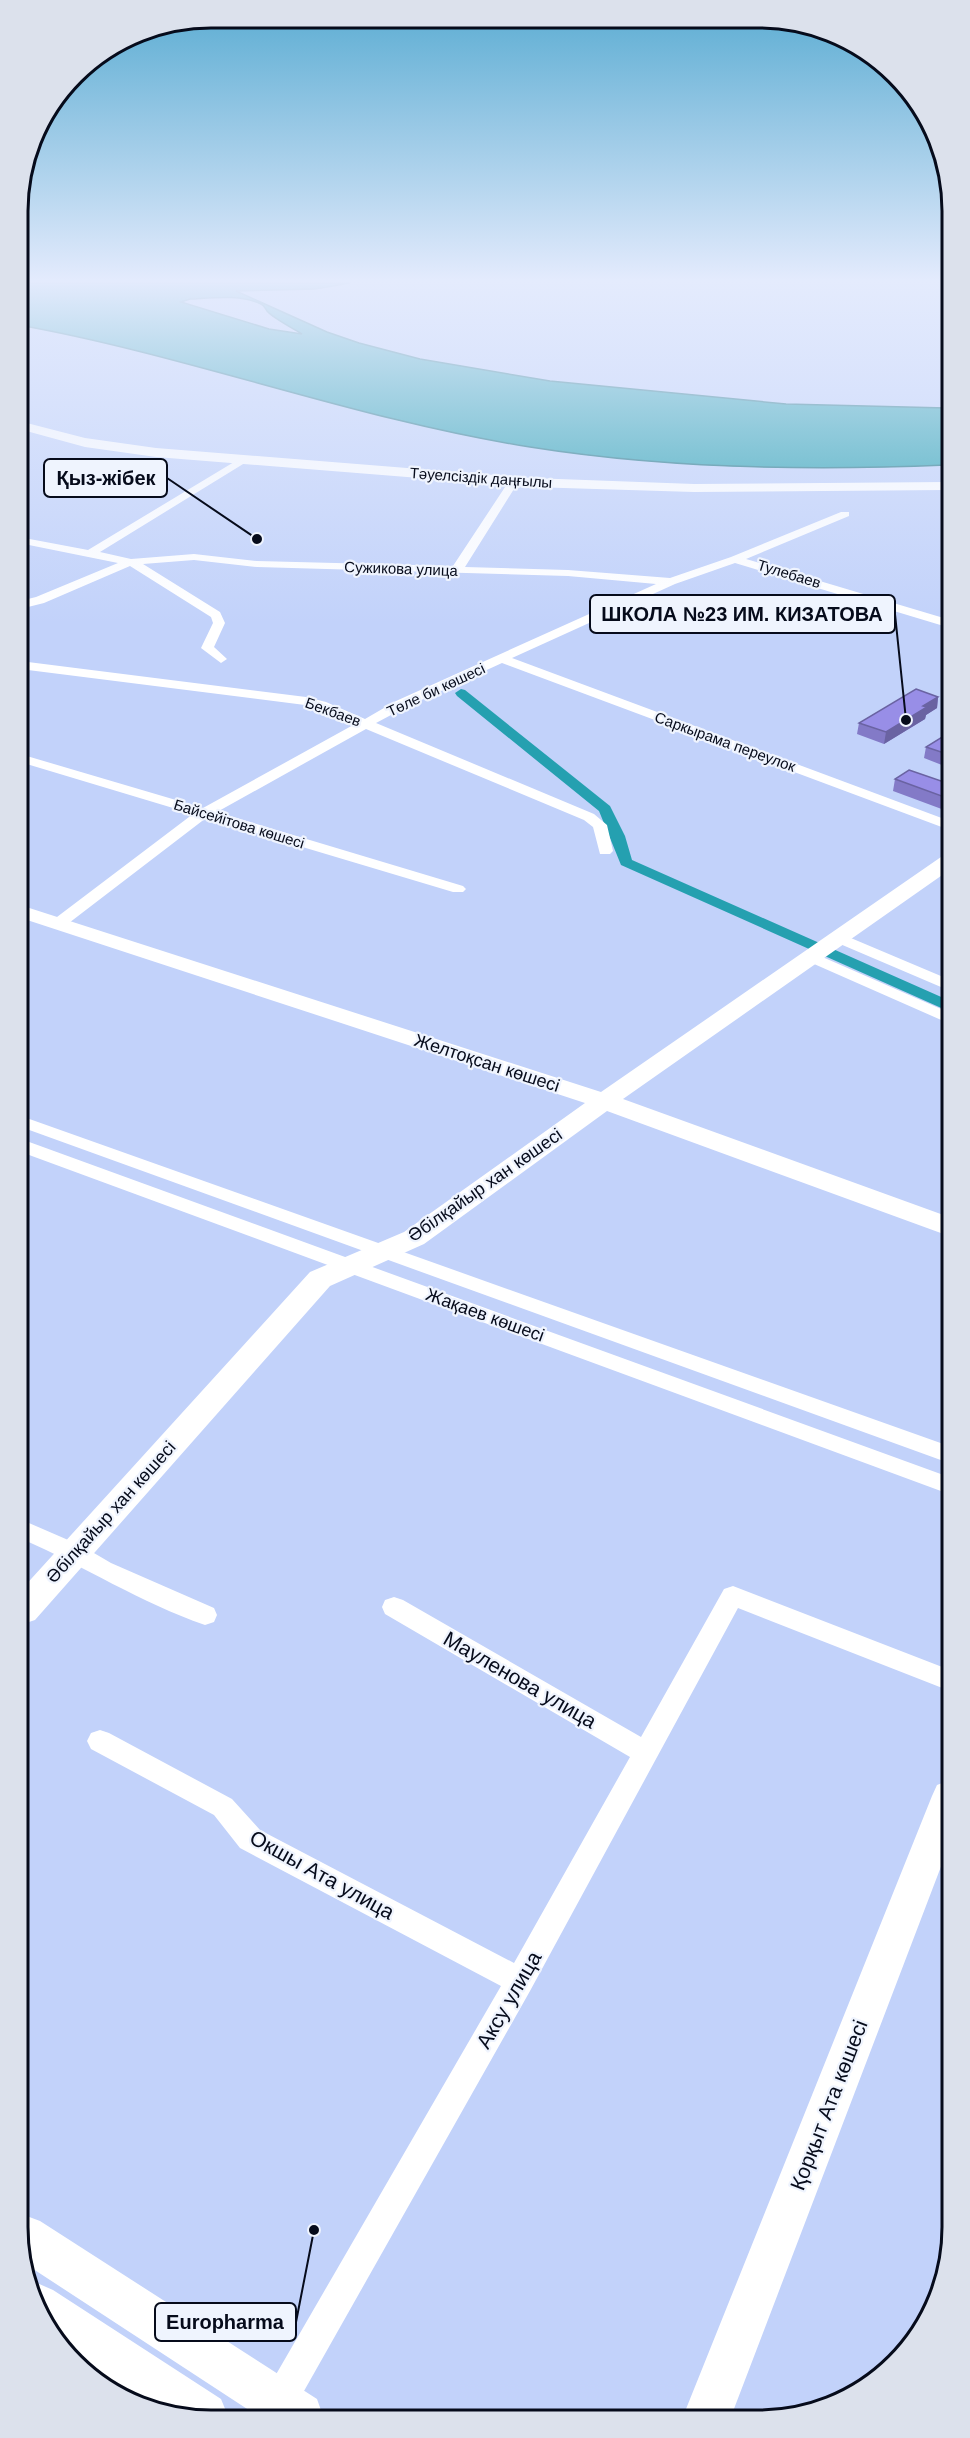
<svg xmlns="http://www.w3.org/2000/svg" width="970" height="2438" viewBox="0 0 970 2438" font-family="Helvetica,sans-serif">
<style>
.water{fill:#25a0b0;stroke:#1c7383;stroke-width:1.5;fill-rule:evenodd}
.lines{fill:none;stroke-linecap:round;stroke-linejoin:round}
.canal{fill:#25a0b0;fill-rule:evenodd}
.street{fill:#fff;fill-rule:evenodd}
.secondary{fill:#fff;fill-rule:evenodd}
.wall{fill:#837ac7}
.shaded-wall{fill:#6a63a2}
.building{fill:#988ee7;stroke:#6a63a2;stroke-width:1.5}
.labels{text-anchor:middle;stroke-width:4.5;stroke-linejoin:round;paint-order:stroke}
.far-street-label{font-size:15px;fill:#060b1b;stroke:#eff4fe}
.street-label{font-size:18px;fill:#060b1b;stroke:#eff4fe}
.near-street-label{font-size:21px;fill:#060b1b;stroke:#eff4fe}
.rim{fill:none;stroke:#060b1b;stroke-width:3}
.leader{fill:none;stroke:#060b1b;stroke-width:2}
.callout-dot{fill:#060b1b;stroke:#eff4fe;stroke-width:2}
.callout{fill:#eff4fe;stroke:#060b1b;stroke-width:2}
.callout-label{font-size:20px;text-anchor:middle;font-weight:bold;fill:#060b1b}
</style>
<rect width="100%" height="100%" fill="#c2d2fa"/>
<path class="water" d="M19 283H350L315 289 236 291 327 332 359 343 420 359 550 381 786 404 946 408V465C808 471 668 469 530 447 357 420 191 356 19 325ZM190 299C211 298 241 294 261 304 264 305 265 308 267 311 273 318 294 329 302 334L269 329 181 302Z"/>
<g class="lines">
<path class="canal" d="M461 689 465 690 610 806 625 836 632 860 948 1000V1011L621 865 599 811 457 696 455 693Z"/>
<path class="street" d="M244 456 248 457V461L100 552 131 559 194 554 257 561 453 566 509 481 514 478 519 481 465 567 568 570 670 578 731 557 841 512H849V516L746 559 947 619V627L735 563 675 584 512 658 947 820V829L502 663 406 707 376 723 594 814 607 825 613 851 610 854H600L593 827 584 820 366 729 217 812 463 886 466 889 463 892H453L206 818 65 926H53L51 923 53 920 193 814 20 762V754L203 808 355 724 305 705 20 669V661L306 697 326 702 365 719 396 701 656 584 568 576 257 567 194 560 143 564 220 612 225 623 214 647 227 659 221 663 201 648 213 623 211 617 130 566 44 603 20 609V601L36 597 118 563 19 543V537L88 550Z
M839 933 948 979V990L833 941 831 938Z
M811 952 948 1012V1023L805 960 803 957 805 954Z
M21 1116 949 1446V1463L21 1127Z
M21 1139 949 1477V1494L21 1152Z
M22 1520 82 1546 111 1563 214 1608 217 1615 214 1622 205 1625C141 1603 84 1566 22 1539Z
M733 1586 950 1670V1691L738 1608 530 1991 291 2414 272 2416 267 2414 262 2402 267 2390 501 1986 240 1848 214 1815 91 1749 87 1741 91 1733 100 1730 109 1733 232 1799 260 1830 514 1963 630 1757 385 1614 382 1607 385 1600 394 1597 403 1600 641 1737 724 1589Z"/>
<path class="secondary" d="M19 421 85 438 156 448 531 478 694 484 946 482V490L694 492 531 487 156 457 85 447 19 429Z
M948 855V871L623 1099 949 1217V1236L607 1111 424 1244 330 1286 35 1620 23 1624 22 1589 310 1272 404 1232 585 1103 21 918 20 905 601 1092 941 857Z
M950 1780V1843L732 2414H684L932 1796 937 1785Z
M24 2215 40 2221 317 2399 323 2416H258L24 2263Z
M37 2283 53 2290 221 2399 228 2416H174L131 2395 69 2354 44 2324 29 2287Z"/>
</g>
<path class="wall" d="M938 697 937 708 926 715 925 719 884 744 857 734 859 723Z
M947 734V767L924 758 926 747Z
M895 779 947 783V811L893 791Z"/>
<path class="shaded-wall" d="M938 697 937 708 926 715 925 719 884 744 886 732 923 706Z"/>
<path class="building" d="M916 689 938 697 923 706 927 707 886 732 859 723Z
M947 734V754L926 747Z
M909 770 947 783V798L895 779Z"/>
<linearGradient id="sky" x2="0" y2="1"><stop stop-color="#5aacd2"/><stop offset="0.45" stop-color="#e4ebfd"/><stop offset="1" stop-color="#e4ebfd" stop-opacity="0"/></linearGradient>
<rect width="970" height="624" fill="url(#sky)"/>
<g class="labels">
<g class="far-street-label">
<text transform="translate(481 478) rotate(4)" y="5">Тәуелсіздік даңғылы</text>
<text transform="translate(401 569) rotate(2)" y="5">Сужикова улица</text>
<text transform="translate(789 574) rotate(17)" y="5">Тулебаев</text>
<text transform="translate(436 690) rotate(-25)" y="5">Төле би көшесі</text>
<text transform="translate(333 712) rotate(20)" y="5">Бекбаев</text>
<text transform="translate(725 742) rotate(20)" y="5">Саркырама переулок</text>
<text transform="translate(239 824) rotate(17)" y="5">Байсейітова көшесі</text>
</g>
<g class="street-label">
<text transform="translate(487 1063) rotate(18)" y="6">Желтоқсан көшесі</text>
<text transform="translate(485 1185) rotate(-35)" y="6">Әбілқайыр хан көшесі</text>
<text transform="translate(485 1315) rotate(20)" y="6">Жақаев көшесі</text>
<text transform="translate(111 1512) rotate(-48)" y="6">Әбілқайыр хан көшесі</text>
</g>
<g class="near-street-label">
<text transform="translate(520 1680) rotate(30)" y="7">Мауленова улица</text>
<text transform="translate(322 1875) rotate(29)" y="7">Окшы Ата улица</text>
<text transform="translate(509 2000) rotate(-60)" y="7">Аксу улица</text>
<text transform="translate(829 2105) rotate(-69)" y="7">Қорқыт Ата көшесі</text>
</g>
</g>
<path d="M0 0H970V2438H0ZM211 28H759A183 183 0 0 1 942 211V2227A183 183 0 0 1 759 2410H211A183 183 0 0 1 28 2227V211A183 183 0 0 1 211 28Z" fill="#dce1ec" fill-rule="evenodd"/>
<path class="rim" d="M211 28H759A183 183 0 0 1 942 211V2227A183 183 0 0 1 759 2410H211A183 183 0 0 1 28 2227V211A183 183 0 0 1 211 28Z"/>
<path class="leader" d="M257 539L167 478M906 720L895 614M314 2230L296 2322"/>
<g class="callout-dot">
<circle cx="257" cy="539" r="6"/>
<circle cx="906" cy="720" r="6"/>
<circle cx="314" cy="2230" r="6"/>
</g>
<g class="callout">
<rect x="44" y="459" width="123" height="38" rx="6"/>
<rect x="590" y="595" width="305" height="38" rx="6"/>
<rect x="155" y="2303" width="141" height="38" rx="6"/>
</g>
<g class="callout-label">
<text x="106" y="485">Қыз-жібек</text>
<text x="742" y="621">ШКОЛА №23 ИМ. КИЗАТОВА</text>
<text x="225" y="2329">Europharma</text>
</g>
</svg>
